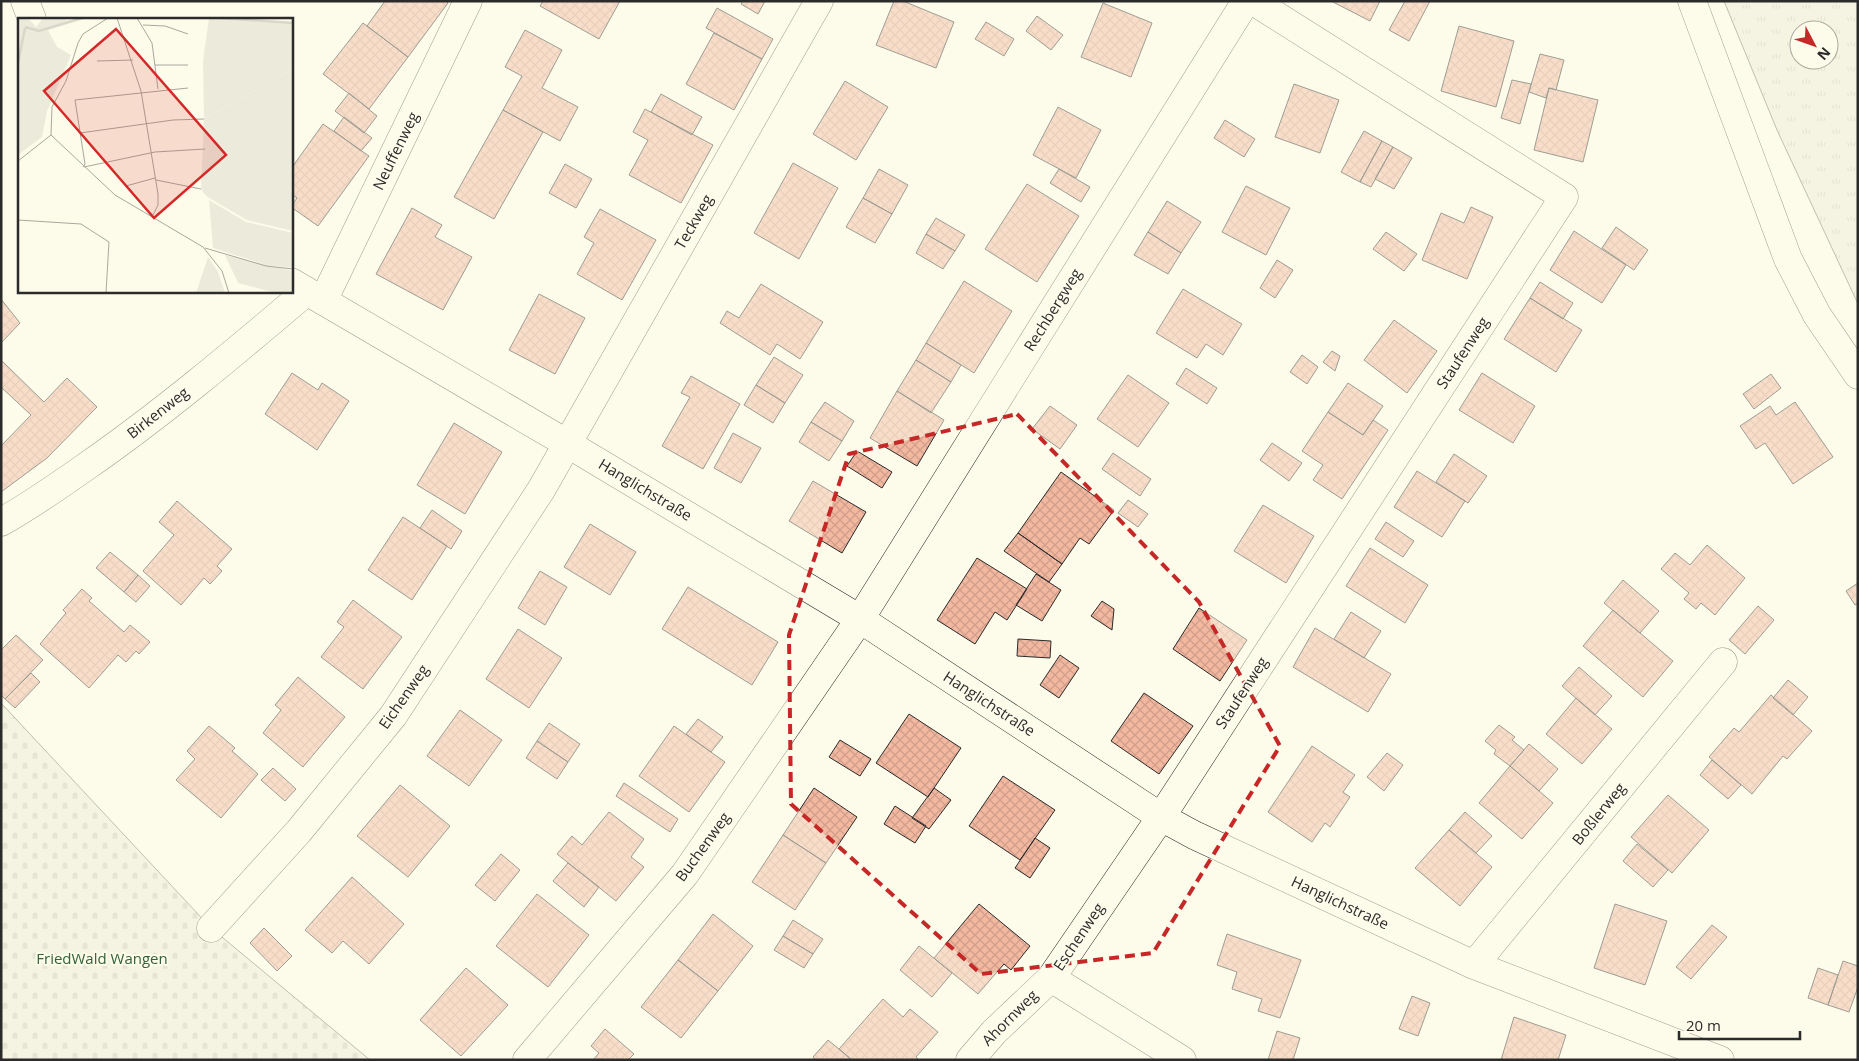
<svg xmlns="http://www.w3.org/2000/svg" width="1859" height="1061" viewBox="0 0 1859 1061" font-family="'Open Sans',sans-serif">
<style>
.grass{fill:url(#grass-tufts);stroke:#74746e;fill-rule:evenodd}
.cemetery{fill:url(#cemetery-stones);stroke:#74746e}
.building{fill:url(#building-cross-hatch);stroke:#2b2b2b}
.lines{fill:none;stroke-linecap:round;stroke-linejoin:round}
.minor-casing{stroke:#2b2b2b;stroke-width:29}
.minor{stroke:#fdfbea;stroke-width:28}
.marked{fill:none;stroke:#c62828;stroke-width:4;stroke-dasharray:10 6;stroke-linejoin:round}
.labels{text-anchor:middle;stroke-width:4;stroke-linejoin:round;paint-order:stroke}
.street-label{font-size:15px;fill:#2b2b2b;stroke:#fdfbea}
.park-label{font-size:15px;fill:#34623c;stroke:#fdfbea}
.inset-river{fill:none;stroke:#d8d7c9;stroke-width:2.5}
.inset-road{fill:none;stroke:#a9a89e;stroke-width:1}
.view{fill:#d62828;fill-opacity:0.15;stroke:#d62828;stroke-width:2.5}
.inset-edge{fill:none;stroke:#2b2b2b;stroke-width:2.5}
</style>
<defs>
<pattern id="grass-tufts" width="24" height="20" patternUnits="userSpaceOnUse" patternTransform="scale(1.25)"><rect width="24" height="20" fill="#ecebdb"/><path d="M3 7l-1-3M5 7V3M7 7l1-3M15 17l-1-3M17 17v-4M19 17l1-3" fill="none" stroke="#cbcabc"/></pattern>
<pattern id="cemetery-stones" width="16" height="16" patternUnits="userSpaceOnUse" patternTransform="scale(1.25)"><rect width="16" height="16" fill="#ecebdb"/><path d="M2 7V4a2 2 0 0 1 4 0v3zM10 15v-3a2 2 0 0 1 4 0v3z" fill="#cbcabc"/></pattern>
<pattern id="building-cross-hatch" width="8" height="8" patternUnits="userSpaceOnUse" patternTransform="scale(1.25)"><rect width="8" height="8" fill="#f2b8a0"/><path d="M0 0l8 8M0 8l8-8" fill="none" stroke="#d09e8a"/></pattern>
</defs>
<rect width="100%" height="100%" fill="#fdfbea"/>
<path class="grass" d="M1724 1H1858V304L1777 130ZM1799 30H1829V60H1799Z"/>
<path class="cemetery" d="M1 703 211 928 370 1060H1Z"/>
<path class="building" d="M385 1H446L448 3 408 57 367 26Z
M543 1H620L599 39 540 6Z
M743 1H765L758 14 741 4Z
M894 1H903L954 22 936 68 876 45Z
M1331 1H1380L1370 21Z
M1405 1H1430L1409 41 1389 30Z
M1103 3 1152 23 1131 77 1081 57Z
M717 8 773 39 762 59 706 28Z
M1037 16 1063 35 1051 50 1026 31Z
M986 22 1014 39 1004 56 975 39Z
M363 23 408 57 369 109 323 74Z
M1459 26 1514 41 1496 107 1441 91Z
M525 30 562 50 542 88 578 107 560 141 503 110 522 76 505 67Z
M714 33 762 59 734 110 686 84Z
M1540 54 1564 60 1556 90 1549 88 1546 98 1529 92Z
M1512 80 1531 84 1520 124 1501 118Z
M845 81 888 107 856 160 813 134Z
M1294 84 1339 100 1320 153 1275 137Z
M1549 88 1598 100 1583 162 1534 150Z
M349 93 377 116 364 133 335 111Z
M661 94 702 117 692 135 651 112Z
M1058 107 1101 130 1076 178 1033 155Z
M645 109 713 145 681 203 629 175 648 140 633 132Z
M503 110 543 132 494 219 454 197Z
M344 117 372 138 361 151 334 131Z
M1225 120 1255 139 1244 157 1214 138Z
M323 124 369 156 318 226 291 207 297 198 291 194V164L293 166Z
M1364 131 1382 141 1360 182 1341 172Z
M1382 141 1393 147 1371 187 1360 182Z
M1393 147 1412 158 1394 189 1375 179Z
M793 163 838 188 799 259 754 233Z
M565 164 592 179 576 208 549 193Z
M879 169 908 185 892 214 863 198Z
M1059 169 1090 187 1081 202 1050 183Z
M1027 184 1079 216 1037 282 985 249Z
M1246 186 1290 208 1266 255 1222 232Z
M863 198 892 214 875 243 846 227Z
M1167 201 1201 222 1181 253 1148 232Z
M1471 207 1493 217 1467 279 1422 260 1441 213 1464 223Z
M412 208 442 225 435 237 472 257 443 310 376 274Z
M600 209 656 240 622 300 577 274 594 243 584 237Z
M936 218 965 235 955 251 926 234Z
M1616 227 1648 250 1634 270 1602 248Z
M1574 231 1626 265 1602 303 1550 270Z
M1148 232 1181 253 1168 274 1134 255Z
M1386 232 1417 254 1404 271 1373 249Z
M926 234 955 251 943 269 916 253Z
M1277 260 1293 270 1275 298 1260 288Z
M964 281 1012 311 974 373 926 343Z
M1540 282 1573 303 1563 319 1530 298Z
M761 284 823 322 800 359 777 344 770 355 720 323 727 311 739 318Z
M1183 289 1242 324 1223 355 1206 344 1197 358 1156 333Z
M539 294 585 318 555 374 509 350Z
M1530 298 1582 330 1556 372 1504 339Z
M1 299 20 323 1 343Z
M1394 320 1437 351 1407 393 1364 360Z
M926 343 961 365 951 382 916 360Z
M1332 351 1340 356 1335 371 1323 362Z
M1302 355 1318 367 1307 384 1290 372Z
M774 357 803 375 785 403 756 385Z
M1 360 44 402 67 378 97 407 47 458 1 492V446L31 415 1 387Z
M916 360 951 382 931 413 897 391Z
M1186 368 1217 388 1207 404 1176 384Z
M292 373 318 390 322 383 349 401 317 450 265 414Z
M1482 373 1535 406 1513 443 1459 410Z
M1771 374 1781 388 1754 409 1743 394Z
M1128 375 1169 403 1138 447 1097 419Z
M691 376 740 404 703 469 662 446 690 397 681 393Z
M1348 383 1383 406 1363 435 1328 412Z
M756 385 785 403 773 423 744 405Z
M897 391 944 420 917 466 870 438Z
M825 402 854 421 842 441 811 422Z
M1795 402 1833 457 1793 484 1765 443 1756 449 1740 426 1770 406 1776 415Z
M1050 406 1077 425 1060 449 1032 429Z
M1328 412 1363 435 1373 420 1388 430 1342 499 1313 480 1323 465 1302 451Z
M811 422 842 441 829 461 799 442Z
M454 423 502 452 465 514 417 485Z
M733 433 761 448 741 483 714 468Z
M1272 443 1302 463 1289 481 1260 460Z
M857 451 892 472 882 488 847 466Z
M1113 453 1151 479 1140 496 1102 469Z
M1454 454 1487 476 1468 503 1436 482Z
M1417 471 1465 501 1442 537 1394 507Z
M1061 472 1114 510 1089 544 1080 538 1062 564 1018 533Z
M813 481 866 512 842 553 789 521Z
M1128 500 1148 514 1138 527 1118 513Z
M177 501 232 549 217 566 222 571 210 584 204 578 181 605 143 571 174 535 159 522Z
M1263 505 1314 536 1286 583 1234 551Z
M432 510 462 531 451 549 420 528Z
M403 517 447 546 412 600 368 570Z
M1386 522 1414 541 1403 557 1375 539Z
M590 524 636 552 610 595 564 567Z
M1018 533 1062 564 1049 582 1004 551Z
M1707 545 1745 578 1715 615 1701 603 1696 609 1684 599 1689 593 1661 569 1675 553 1690 565Z
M1370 548 1428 585 1405 623 1346 586Z
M110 552 138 575 124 592 96 568Z
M977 558 1027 589 1007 620 995 612 975 644 937 620Z
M540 571 567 587 545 625 518 608Z
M1036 574 1061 590 1042 621 1016 605Z
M138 575 150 586 136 602 124 592Z
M1623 580 1659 611 1640 633 1604 603Z
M1858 583V603L1855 605 1846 591Z
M688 587 778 642 752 685 662 629Z
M82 589 92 598 89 601 124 632 130 625 150 642 139 654 136 651 126 662 118 655 89 688 40 644 66 613 63 610Z
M353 600 402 637 363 689 321 657 344 627 337 622Z
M1102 601 1114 609 1112 630 1091 616Z
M1758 606 1774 620 1745 654 1729 640Z
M1199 608 1247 640 1220 681 1173 649Z
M1613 610 1673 661 1643 697 1583 646Z
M1351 612 1381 631 1364 658 1334 639Z
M1315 628 1391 674 1368 712 1293 667Z
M518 629 562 658 529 708 486 679Z
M16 635 43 660 5 699 1 695V650Z
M1018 639 1051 641 1050 658 1017 656Z
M1060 655 1079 668 1059 698 1040 685Z
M1579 667 1612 696 1595 715 1562 686Z
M31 673 40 682 15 708 5 699Z
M298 677 345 717 303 767 263 733 281 710 275 705Z
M1788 680 1808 697 1793 715 1773 698Z
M1144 693 1193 726 1159 774 1111 741Z
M1771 695 1812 731 1787 759 1783 756 1752 794 1709 757 1734 728 1739 732Z
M1576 698 1612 729 1582 764 1546 734Z
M460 710 502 740 469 786 427 756Z
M909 714 961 748 928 797 876 763Z
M698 719 723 737 711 752 686 734Z
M549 723 580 744 568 762 537 741Z
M1499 725 1515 737 1512 740 1524 750 1510 766 1494 754 1496 750 1485 741Z
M209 726 235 748 232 751 258 774 221 818 176 780 195 759 187 751Z
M674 726 725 762 689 812 639 776Z
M840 740 871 759 860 776 829 757Z
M537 741 568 762 557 779 526 758Z
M1529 744 1558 769 1539 791 1510 766Z
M1312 746 1355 775 1343 792 1350 797 1330 827 1325 823 1312 842 1268 812Z
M1387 753 1403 765 1384 791 1367 777Z
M1712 760 1741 785 1728 799 1700 775Z
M1510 766 1553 803 1522 839 1479 803Z
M273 768 296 789 285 801 261 780Z
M1003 776 1055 810 1020 860 969 826Z
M624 783 678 819 670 832 616 796Z
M400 785 450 826 408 877 357 836Z
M814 788 857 817 826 863 783 835Z
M934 788 951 800 929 829 912 818Z
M1668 795 1709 830 1672 873 1631 837Z
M895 806 926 826 915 843 884 824Z
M609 812 644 839 631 857 644 867 616 901 557 854 572 836 582 845Z
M1465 812 1492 836 1476 853 1449 830Z
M1449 830 1492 867 1460 906 1415 868Z
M783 835 826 863 795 910 752 882Z
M1035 838 1050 848 1030 878 1015 868Z
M1637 844 1668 870 1653 887 1623 861Z
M501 854 520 870 495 901 475 885Z
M568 863 599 887 584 907 553 881Z
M352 877 404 924 369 964 343 941 332 953 305 930Z
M537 894 589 935 548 987 496 946Z
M979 904 1030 946 1011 970 1004 964 978 994 934 958Z
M1615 904 1667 921 1645 985 1594 968Z
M713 914 753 946 718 991 678 960Z
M793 920 823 939 813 954 783 936Z
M1712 925 1727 937 1691 979 1676 967Z
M264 928 292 956 277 971 250 943Z
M1227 934 1301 960 1280 1018 1258 1011 1262 999 1232 989 1237 972 1217 965Z
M783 936 813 954 804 968 774 950Z
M919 946 952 973 932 997 900 970Z
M678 960 718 991 681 1038 641 1007Z
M1843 961 1858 966V987L1849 1012 1828 1005Z
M466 968 508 1005 461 1056 420 1020Z
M1818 968 1838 975 1828 1005 1808 998Z
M1412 996 1430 1003 1418 1036 1399 1029Z
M883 999 903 1017 910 1009 938 1032 916 1057 919 1060H852L839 1049Z
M1514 1017 1566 1035 1558 1060H1501Z
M605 1029 634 1054 628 1060H593L599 1053 591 1046Z
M1277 1031 1300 1038 1293 1060H1268Z
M828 1040 839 1049 852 1060H816L813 1057Z"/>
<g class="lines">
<defs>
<path id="minor" d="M25 1 32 19
M1692 1 1788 259 1817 315 1858 375
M291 282 568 444 860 619 1161 817 1194 835 1474 965 1720 1060
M323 301 468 1
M1 522C30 506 57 487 84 468 162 414 234 353 306 292
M211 928 299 831 393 716 541 490 819 1
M1474 965 1723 662
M1051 978 1182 1060
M527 1060 685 874 860 619 1246 1
M970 1060 994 1032 1051 978 1161 817 1564 197 1253 1"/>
</defs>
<use href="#minor" class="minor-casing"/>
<use href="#minor" class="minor"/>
</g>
<path d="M0 0H1859V1061H0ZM1017 414 1199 602 1280 746 1153 953 981 974 791 804 789 635 849 454Z" fill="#fdfbea" fill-opacity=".55" fill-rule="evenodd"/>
<path class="marked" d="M1017 414 1199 602 1280 746 1153 953 981 974 791 804 789 635 849 454Z"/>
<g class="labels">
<g class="street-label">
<text transform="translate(396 151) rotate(-64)" y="5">Neuffenweg</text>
<text transform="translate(694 222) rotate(-60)" y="5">Teckweg</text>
<text transform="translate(1053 310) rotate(-58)" y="5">Rechbergweg</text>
<text transform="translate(1463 353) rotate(-57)" y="5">Staufenweg</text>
<text transform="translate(158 413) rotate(-38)" y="5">Birkenweg</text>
<text transform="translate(645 490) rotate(31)" y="5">Hanglichstraße</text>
<text transform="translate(1242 693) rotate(-57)" y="5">Staufenweg</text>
<text transform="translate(404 697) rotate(-55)" y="5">Eichenweg</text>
<text transform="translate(989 704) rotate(33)" y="5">Hanglichstraße</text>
<text transform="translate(1599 814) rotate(-51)" y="5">Boßlerweg</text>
<text transform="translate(703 847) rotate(-54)" y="5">Buchenweg</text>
<text transform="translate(1340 903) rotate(25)" y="5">Hanglichstraße</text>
<text transform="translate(1079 937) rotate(-56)" y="5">Eschenweg</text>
<text transform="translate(1010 1018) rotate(-45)" y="5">Ahornweg</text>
</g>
<g class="park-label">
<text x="102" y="964">FriedWald Wangen</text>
</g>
</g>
<g transform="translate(18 18)">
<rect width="275" height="275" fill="#fdfbea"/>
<path d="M2 0H10L18 9 25 0H47L48 3 69 0 30 12 39 29 53 37 29 93 24 119 0 137ZM191 0 275 4V51L186 101 185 43ZM191 182 228 204 275 215V250L249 247 195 230ZM207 237 275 253V275H258L220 265ZM190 239 200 254 207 275H178Z" fill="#ecebdb"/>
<path d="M275 51V213L229 202 188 178 183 171 186 101Z" fill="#ecebdb"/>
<path class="inset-river" d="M203 0 275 5M7 9 21 13 64 0M0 45 7 10"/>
<path class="inset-road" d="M90 0 65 16 60 25 48 63 34 89 33 117 97 177 185 229 204 253 211 275M99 0 123 73 140 176V187L134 199M119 0 134 25 140 71M125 7 147 8 170 16M79 43 115 42M137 47H170M62 115 155 102 186 101M0 143 33 117M65 149 67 146 57 82 170 70M66 149 137 134 187 131M138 162 183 171M108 168 137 160M0 202 63 206 91 224 88 275M187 230 248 248 275 251"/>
<path class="view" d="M98 11 208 137 136 200 26 73Z"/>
<rect width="275" height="275" class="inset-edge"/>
</g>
<rect width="1859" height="1061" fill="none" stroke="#2b2b2b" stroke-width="5"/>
<g transform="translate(1814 45) rotate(131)"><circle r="24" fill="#fdfbea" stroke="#a9a89e"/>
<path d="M0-4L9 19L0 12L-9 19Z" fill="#c62828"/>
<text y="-8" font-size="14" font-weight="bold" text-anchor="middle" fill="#2b2b2b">N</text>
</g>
<path d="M1679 1031v8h121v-8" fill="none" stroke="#2b2b2b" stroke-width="2.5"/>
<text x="1686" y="1031" font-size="15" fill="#2b2b2b" stroke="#fdfbea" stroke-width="4" paint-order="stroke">20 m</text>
</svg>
